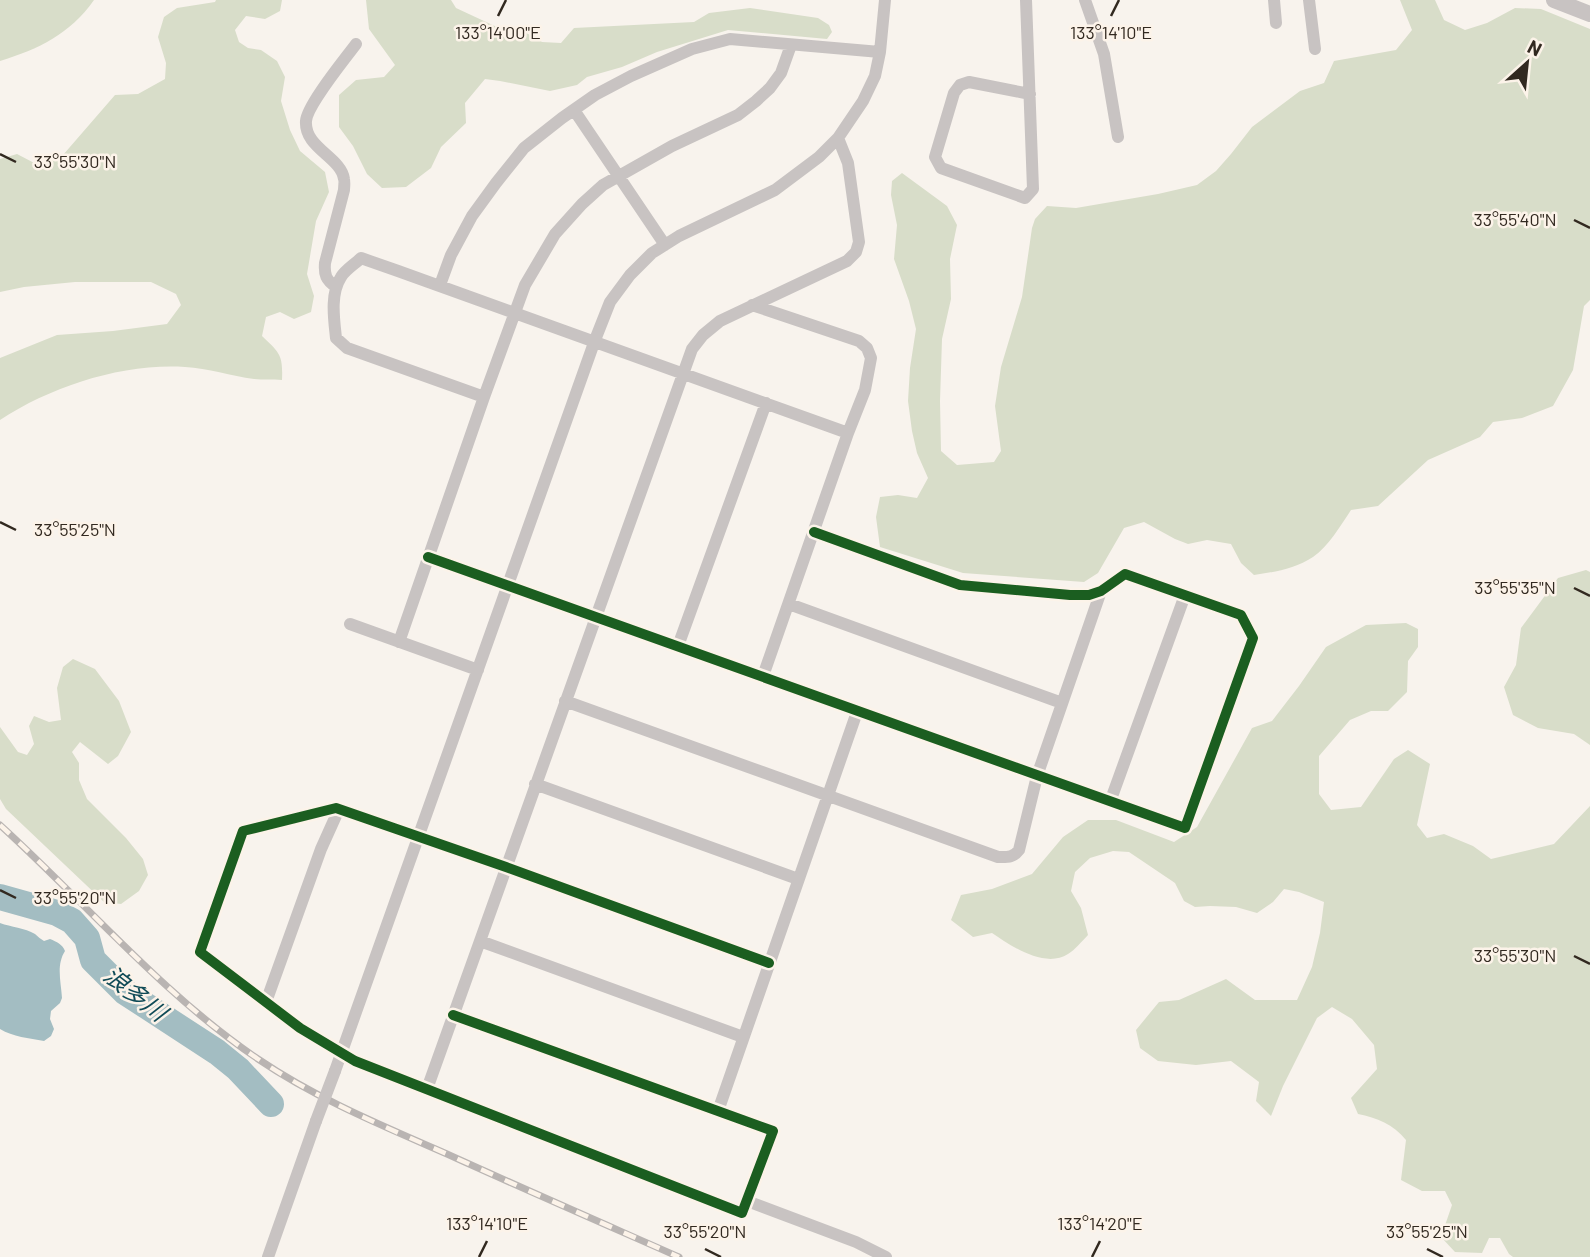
<svg xmlns="http://www.w3.org/2000/svg" width="1590" height="1257" viewBox="0 0 1590 1257" font-family="Barlow,'Noto Sans JP',sans-serif">
<style>
.green{fill:#d8ddc9}
.water{fill:#a3bdc2}
.lines{fill:none;stroke-linecap:round;stroke-linejoin:round}
.river{stroke:#a3bdc2;stroke-width:26}
.minor{stroke:#c8c3c2;stroke-width:12}
.tertiary{stroke:#c8c3c2;stroke-width:16}
.rail-casing{stroke:#b9b4b2;stroke-width:7}
.rail{stroke:#fcf3e9;stroke-width:4.5;stroke-dasharray:13;stroke-linecap:butt}
.minor-bridge{stroke:#c8c3c2;stroke-width:12}
.cycleway-casing{stroke:#fcf3e9;stroke-width:15}
.cycleway{stroke:#1b5e20;stroke-width:10}
.ticks{fill:none;stroke:#322920;stroke-width:2.5}
.labels{text-anchor:middle;stroke-width:5;stroke-linejoin:round;paint-order:stroke}
.water-label{font-size:24px;font-style:italic;fill:#104b57;stroke:#fcf3e9}
.ticks-label{font-size:18px;text-anchor:middle;fill:#322920;stroke:#fcf3e9;stroke-width:5;stroke-linejoin:round;paint-order:stroke}
</style>
<rect width="100%" height="100%" fill="#f8f3ed"/>
<path class="green" d="M0 0H94C70 34 39 49 0 61Z
M216 0H282L280 11 265 19 246 16 235 30 239 42 248 48 261 50 277 61 285 77 281 101 290 130 300 151 325 172 329 192 316 221 307 274 314 296 311 312 294 319 280 312 266 317 262 336C280 353 283 355 282 380 273 379 263 380 254 379 231 376 208 368 185 367 123 363 52 386 0 420V358L57 335 113 331 167 324 181 305 176 294 151 282H75L24 287 0 292V159L17 154 40 166 63 155 115 95 138 94 165 79 166 63 158 37 164 17 177 8 215 2Z
M366 0H451L456 8 499 28 523 31 542 42 561 43 574 28 694 22 709 13 750 8 818 18 829 25 832 32 827 39 728 30 657 52 622 67 587 77 577 85 550 91 500 81 485 79 465 103 466 123 441 147 431 168 406 187 382 188 367 174 353 146 339 127V95L356 80 384 77 395 65 369 29Z
M1400 0H1435L1444 20 1465 30 1487 23 1515 8 1541 9 1590 29V300L1584 306 1573 370 1553 406 1522 418 1493 422 1480 437 1428 460 1378 506 1351 510C1341 525 1328 547 1313 557 1295 569 1274 572 1254 575L1241 563 1231 544 1207 540 1188 544 1175 539 1144 522 1124 528 1098 573 1084 582 963 573 880 547 876 517 880 497 898 495 917 498 928 478 917 453 912 431 908 401 910 368 916 329 909 301 894 259 897 225 891 195 892 181 902 173 947 206 957 225 950 259 951 299 942 339 940 401 941 451 957 465 994 462 1001 451 995 406 1001 367 1022 297 1032 228 1035 219 1047 206 1076 208 1158 194 1197 185 1216 171 1231 154 1252 127 1300 91 1324 83 1334 61 1396 50 1412 30Z
M1586 570 1590 572V745L1574 734 1538 728 1513 715 1504 687 1516 665 1521 628 1558 578Z
M1406 623 1418 629V647L1408 661 1407 692 1388 711H1371L1350 720 1319 756V794L1331 810 1361 807 1394 759 1408 750 1430 764 1417 825 1427 838 1444 834 1473 846 1491 859 1554 844 1590 806V1257H1513L1509 1254 1500 1238H1489L1482 1253 1455 1252 1441 1237 1452 1205 1445 1191H1422L1401 1180 1406 1140C1393 1124 1377 1118 1358 1114L1351 1098 1377 1069 1374 1045 1352 1019 1332 1007 1317 1018 1283 1086 1271 1116 1256 1101 1259 1082 1231 1061 1196 1065 1158 1061 1140 1048 1136 1030 1159 1002 1179 1000 1226 979 1255 1000H1297L1312 967 1320 933 1324 902 1299 892 1284 889 1273 902 1257 913 1236 907 1210 906 1195 907 1184 901 1175 883 1129 852 1113 851 1090 858 1075 872 1071 891 1081 908 1088 935C1082 941 1075 950 1068 954 1045 969 1011 946 992 933L973 937 951 920 961 895 992 889 1032 874 1063 837 1088 820H1116L1174 842 1197 827 1252 728 1272 721 1299 686 1326 647 1366 625Z
M73 659 95 669 119 701 131 732 118 756 108 764 80 742 72 752 79 763V780L87 799 126 838 143 859 148 875 139 891 121 904 104 902 6 809 0 799V727L18 752 27 755 34 744 29 726 34 716 49 722 61 720 57 688 63 667Z"/>
<path class="water" d="M0 923C11 927 25 928 35 934 38 937 41 939 44 941L50 939C57 942 62 944 65 951 56 965 61 982 62 998L60 1003 51 1011 50 1019 54 1029 51 1036 44 1041C29 1038 13 1037 0 1029Z"/>
<g class="lines">
<path class="river" d="M0 897 57 913 72 921 87 938 93 960 125 992 217 1052 238 1069 271 1104"/>
<path class="minor" d="M1026 0 1033 189 1025 198 941 168 935 157 954 93 960 85 969 82 1030 94
M1085 0 1104 54 1118 137
M1274 0 1276 23
M1309 0 1315 49
M574 110 665 245
M440 285 451 255 472 216 496 183 524 148 562 118 595 95 631 76 692 49 730 39 880 52
M336 287C326 280 324 275 325 263L344 190C344 188 345 180 344 179 341 157 304 148 306 121 307 105 345 59 356 44
M752 305 859 341 867 348 871 358 865 390 848 433 763 676
M484 397 347 348 336 338C334 319 330 294 341 277 345 270 355 264 361 258 524 315 686 375 848 433
M428 557 1185 828 1253 638 1241 615 1125 574 1101 591 1089 595H1070L960 585 814 532
M789 604 1062 703
M350 624 478 670
M399 642 484 397 525 285 555 234 582 204 603 185 672 146 738 115 756 101 770 88 781 73 791 45
M678 646 766 403
M565 701 998 857C1007 857 1013 858 1019 850L1037 776 1101 591
M535 784 798 879
M1110 802 1185 595
M480 941 743 1037
M266 1002 321 849 339 809
M453 1015 773 1131 742 1213 355 1061 300 1028 200 952 243 831 336 808 506 867 769 963
M335 1071 595 340 610 302 630 275 652 253 679 236 775 190 819 157 838 138 863 101 875 76 880 52 885 0
M427 1089 692 349 703 335 720 321 847 261 856 252 859 242 848 163 838 138
M718 1111 857 712
M747 1201 856 1242 886 1257
M268 1257 316 1121"/>
<path class="tertiary" d="M1554 0 1590 14"/>
<defs>
<path id="rail" d="M0 825C86 903 162 994 258 1059 317 1099 383 1126 447 1154 524 1189 602 1223 679 1257"/>
</defs>
<use href="#rail" class="rail-casing"/>
<use href="#rail" class="rail"/>
<path class="minor-bridge" d="M316 1121 335 1071"/>
<defs>
<path id="cycleway" d="M428 557 1185 828 1253 638 1241 615 1125 574 1101 591 1089 595H1070L960 585 814 532
M453 1015 773 1131 742 1213 355 1061 300 1028 200 952 243 831 336 808 506 867 769 963"/>
</defs>
<use href="#cycleway" class="cycleway-casing"/>
<use href="#cycleway" class="cycleway"/>
</g>
<path class="ticks" d="M498 16 506 0M1111 16 1119 0M0 154 16 162M1574 220 1590 228M0 522 16 530M1574 588 1590 596M0 890 16 898M1574 956 1590 964M705 1249 721 1257M1427 1249 1443 1257M479 1257 487 1241M1092 1257 1100 1241"/>
<g class="labels">
<g class="water-label">
<text transform="translate(135 994) rotate(38)" y="8">浪多川</text>
</g>
</g>
<g class="ticks-label">
<text x="498" y="39">133°14'00"E</text>
<text x="1111" y="39">133°14'10"E</text>
<text x="75" y="168">33°55'30"N</text>
<text x="1515" y="226">33°55'40"N</text>
<text x="75" y="536">33°55'25"N</text>
<text x="1515" y="594">33°55'35"N</text>
<text x="75" y="904">33°55'20"N</text>
<text x="1515" y="962">33°55'30"N</text>
<text x="487" y="1230">133°14'10"E</text>
<text x="1100" y="1230">133°14'20"E</text>
<text x="705" y="1238">33°55'20"N</text>
<text x="1427" y="1238">33°55'25"N</text>
</g>
<g transform="translate(1527 63) rotate(27)" stroke="#fcf3e9" stroke-width="5" paint-order="stroke">
<path d="M0-5L12 26L0 18L-12 26Z" fill="#322920"/>
<text y="-10" font-size="19" font-weight="bold" text-anchor="middle" fill="#322920">N</text>
</g>
</svg>
